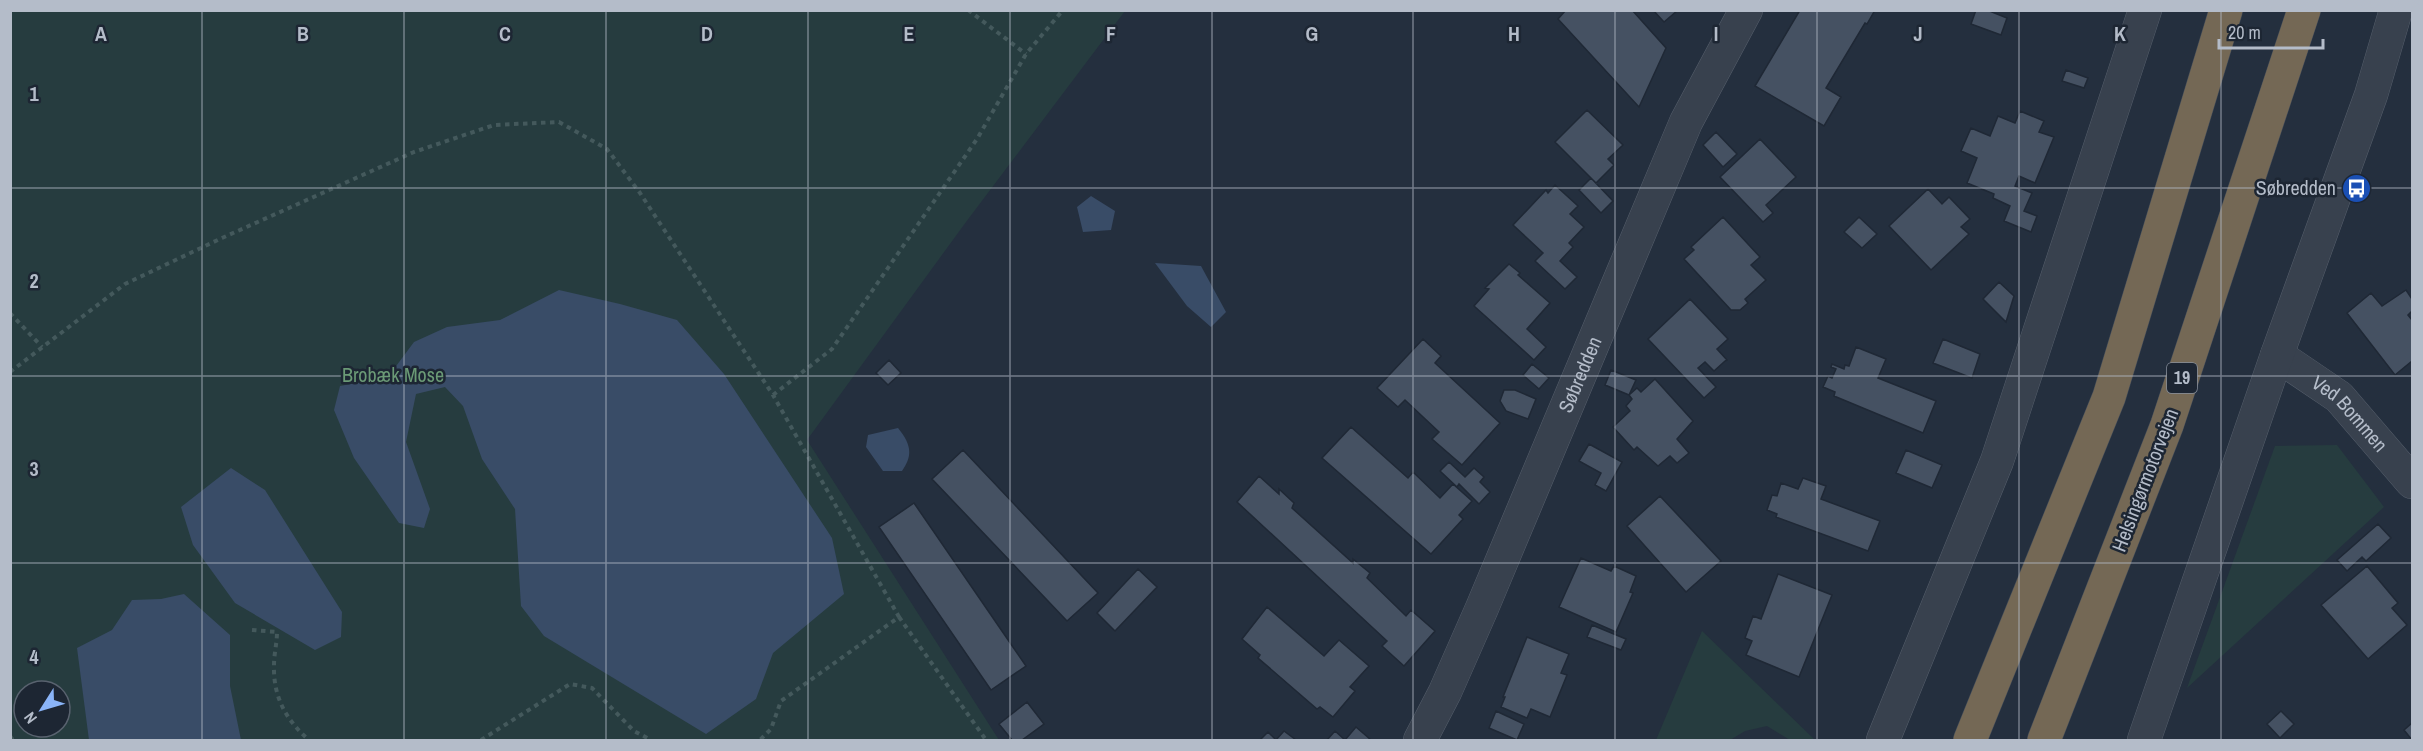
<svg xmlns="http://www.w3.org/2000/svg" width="2423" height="751" viewBox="0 0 2423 751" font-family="'Archivo Narrow',sans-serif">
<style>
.green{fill:#263c3f;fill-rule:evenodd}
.water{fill:#394c67}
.building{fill:#455162;stroke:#1f2835;stroke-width:1.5}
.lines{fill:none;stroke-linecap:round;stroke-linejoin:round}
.minor-casing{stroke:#565f6c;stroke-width:34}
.highway-casing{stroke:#434c59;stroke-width:34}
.path{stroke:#44595c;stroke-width:4;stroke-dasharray:4.5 4.5;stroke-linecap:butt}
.minor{stroke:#38414e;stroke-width:33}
.highway{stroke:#746855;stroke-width:33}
.grid{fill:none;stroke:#b4bcc9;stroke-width:1.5;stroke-opacity:0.55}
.labels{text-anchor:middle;stroke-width:5;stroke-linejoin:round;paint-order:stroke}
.shield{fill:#1d2633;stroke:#878f9c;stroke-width:1.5}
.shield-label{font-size:18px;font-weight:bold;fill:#b4bcc9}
.poi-label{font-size:20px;fill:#b4bcc9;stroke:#1d2633;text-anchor:end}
.street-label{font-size:20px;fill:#b4bcc9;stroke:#1d2633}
.park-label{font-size:20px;fill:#6b9a76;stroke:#1d2633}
.grid-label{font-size:20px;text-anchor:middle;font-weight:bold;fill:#b4bcc9;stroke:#1d2633;stroke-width:5;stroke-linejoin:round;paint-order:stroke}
</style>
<rect width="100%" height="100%" fill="#242f3e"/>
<path class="green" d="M10 11H1125L966 222 807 440 999 740H11ZM24 691H60V727H24Z
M2337 445 2384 507 2187 688 2275 446Z
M1702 631 1815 740H1790L1767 726 1745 731 1730 740H1656Z"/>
<path class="water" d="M1091 196 1115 211 1111 230 1083 232 1077 207Z
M1155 263 1201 266 1226 312 1211 327 1187 306Z
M559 290 620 304 677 320 724 374 832 538 844 594 773 653 756 699 706 734 544 636 521 606 515 509 482 459 463 406 445 387 416 394 406 442 430 509 424 528 399 523 354 458 334 410 340 386 388 377 414 342 447 327 500 320Z
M898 428C910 443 914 454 902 471H883L866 447 868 435Z
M231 468 265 490 342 612 341 637 315 650 235 603 193 545 181 507Z
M184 594 230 635V686L241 740H89L77 648 112 630 132 600 161 599Z"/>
<path class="building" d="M1566 10H1632L1666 48 1639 107 1558 19Z
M1653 10H1678L1664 22Z
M1800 10H1875L1867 24 1865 23 1826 88 1841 97 1824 126 1755 86Z
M1976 10H1987L2007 18 2001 35 1971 24Z
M2066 70 2088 78 2084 88 2062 81Z
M1587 110 1623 145 1608 159 1614 165 1596 183 1555 142Z
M2020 111 2044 121 2039 132 2054 137 2035 183 2019 176 2015 186 2032 193 2024 211 2037 216 2031 232 2004 221 2010 206 1993 198 1994 194 1967 183 1977 158 1961 151 1971 128 1990 136 1998 116 2015 123Z
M1716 132 1737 154 1723 167 1703 145Z
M1760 139 1796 177 1766 205 1773 213 1763 222 1720 177Z
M1591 178 1613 201 1601 213 1579 190Z
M1555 185 1578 206 1570 214 1584 227 1569 243 1573 247 1560 261 1577 277 1565 289 1535 261 1543 253 1513 225 1546 190 1548 193Z
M1928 189 1942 204 1949 197 1970 219 1961 227 1969 234 1931 270 1889 226Z
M1723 217 1760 257 1751 265 1766 280 1745 299 1748 303 1740 310H1731L1684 259 1694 250 1691 247Z
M1859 217 1877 234 1862 248 1844 232Z
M1509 264 1520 273 1518 275 1550 303 1527 329 1546 347 1534 360 1474 306 1489 289 1485 288Z
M1999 282 2014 296 2006 322 1983 299Z
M2406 290 2412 299V311L2408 315 2412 320V361L2395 375 2347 313 2371 293 2382 306Z
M1690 299 1728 339 1717 349 1727 360 1725 361 1714 371 1705 362 1698 368 1716 387 1704 398 1648 339Z
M1423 339 1441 356 1435 363 1500 423 1462 465 1432 439 1439 432 1405 400 1398 407 1377 388Z
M1943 339 1980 354 1972 378 1933 363Z
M1856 347 1886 359 1878 378 1936 401 1923 433 1834 396 1835 392 1823 387 1828 376 1832 378 1836 369 1831 367 1832 364 1844 369 1845 365 1849 366Z
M889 360 901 373 888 385 876 373Z
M1532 364 1549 378 1539 389 1523 375Z
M1611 370 1636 380 1629 395 1605 385Z
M1655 379 1693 421 1677 439 1689 453 1677 463 1670 456 1658 466 1637 447 1634 450 1613 427 1630 411 1626 406 1632 399 1629 395 1637 388 1641 392Z
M1504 390H1515L1536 399 1528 419 1506 411 1500 401Z
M1351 427 1408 478 1413 472 1440 498 1453 484 1472 501 1459 515 1463 519 1431 554 1322 458Z
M1589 444 1622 462 1606 491 1595 485 1601 473 1579 461Z
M963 450 1098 593 1067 621 932 479Z
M1906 450 1942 465 1932 488 1896 473Z
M1449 462 1465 477 1474 468 1484 477 1480 482 1490 492 1479 504 1459 484 1457 487 1440 471Z
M1259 476 1279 494V489L1294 503 1292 508 1353 563V559L1370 573 1367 578 1406 616 1411 610 1435 631 1404 666 1382 646 1387 641 1237 502Z
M1803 478 1826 486 1821 499 1880 521 1868 551 1776 517 1777 514 1767 510 1772 495 1777 496 1781 483 1798 489Z
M1660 496 1721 561 1686 592 1627 526Z
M914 503 1026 666 991 690 879 527Z
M2378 524 2391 538 2366 561 2362 557 2347 571 2337 560Z
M1581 558 1611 571 1614 566 1636 576 1630 592 1633 593 1616 632 1559 607Z
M2367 566 2398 603 2392 608 2407 625 2368 659 2321 605Z
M1138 569 1157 587 1115 631 1097 613Z
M1778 574 1832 595 1799 677 1746 655 1752 641 1745 638 1753 616 1761 619Z
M1267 607 1324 656 1339 640 1369 666 1350 687 1355 691 1333 717 1320 707 1317 709 1258 658 1260 655 1242 639Z
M1592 625 1626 639 1621 650 1587 637Z
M1527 637 1569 654 1561 673 1567 675 1550 717 1531 709 1527 718 1501 707 1505 697H1503Z
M1027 702 1044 724 1022 740H1012L999 724Z
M1496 711 1524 724 1517 740 1489 728Z
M2281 711 2294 724 2280 738 2267 724Z
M2412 723V740L2404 730Z
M1356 727 1371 740H1345Z
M1284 731 1296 740H1260L1268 732 1276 740Z
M1335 731 1345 740H1327Z"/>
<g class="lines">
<defs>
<g id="minor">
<path id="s1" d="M2277 355 2339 397 2412 482"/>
<path id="s2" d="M1420 740 1445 692 1482 608 1686 122 1746 10"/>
<path d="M1883 740 1997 461 2145 10"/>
<path d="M2144 740 2277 355 2371 95 2396 10"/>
</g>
<path id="highway" d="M1970 740 2109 397 2226 10
M2044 740 2167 425 2304 10"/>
</defs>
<use href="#minor" class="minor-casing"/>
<use href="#highway" class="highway-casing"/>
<path class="path" d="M968 10 1026 54
M10 313 42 347
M10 372 125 284 222 238 414 152 494 125 559 122 607 149 640 193 773 395 899 617 781 701 771 729 760 740
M773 395 832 349 977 139 1026 54 1063 10
M899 617 986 740
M252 630 277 632C277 643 274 654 274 665 273 697 286 720 309 740
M10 736 13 740
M481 740 570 684 592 688 634 731 651 740"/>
<use href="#minor" class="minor"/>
<use href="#highway" class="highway"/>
</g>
<path class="grid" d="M202 10V740M404 10V740M606 10V740M808 10V740M1010 10V740M1212 10V740M1413 10V740M1615 10V740M1817 10V740M2019 10V740M2221 10V740M10 188H2412M10 376H2412M10 563H2412"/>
<defs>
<symbol id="bus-disc" viewBox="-11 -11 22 22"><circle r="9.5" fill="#1a4fb4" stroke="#1d2633"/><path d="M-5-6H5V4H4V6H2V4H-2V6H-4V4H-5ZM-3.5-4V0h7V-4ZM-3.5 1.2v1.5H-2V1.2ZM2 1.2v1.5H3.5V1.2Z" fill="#fff"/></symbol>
</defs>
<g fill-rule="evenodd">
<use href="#bus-disc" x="2340" y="172" width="33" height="33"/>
</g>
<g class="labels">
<rect class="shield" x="2167" y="363" width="30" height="30" rx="4.5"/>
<g class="shield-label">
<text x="2182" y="384">19</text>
</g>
<g class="poi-label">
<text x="2336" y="195">Søbredden</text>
</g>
<g class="street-label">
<text dy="7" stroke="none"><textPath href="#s2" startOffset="399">Søbredden</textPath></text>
<text dy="7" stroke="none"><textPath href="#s1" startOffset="94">Ved Bommen</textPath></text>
<text transform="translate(2145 480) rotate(-69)" y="7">Helsingørmotorvejen</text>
</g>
<g class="park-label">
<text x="393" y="382">Brobæk Mose</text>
</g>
</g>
<g class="grid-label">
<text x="101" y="41">A</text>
<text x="303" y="41">B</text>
<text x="505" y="41">C</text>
<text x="707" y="41">D</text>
<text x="909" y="41">E</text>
<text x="1111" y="41">F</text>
<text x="1312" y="41">G</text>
<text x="1514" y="41">H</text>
<text x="1716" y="41">I</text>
<text x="1918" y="41">J</text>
<text x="2120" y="41">K</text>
<text x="34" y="101">1</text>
<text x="34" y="288">2</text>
<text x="34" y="476">3</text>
<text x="34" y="664">4</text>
</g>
<rect width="2423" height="751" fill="none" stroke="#b4bcc9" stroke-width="24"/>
<g transform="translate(42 709) rotate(233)"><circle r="28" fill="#1d2633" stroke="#59626f" stroke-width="1.5"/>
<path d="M0-4.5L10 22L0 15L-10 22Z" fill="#8ab4f8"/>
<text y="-9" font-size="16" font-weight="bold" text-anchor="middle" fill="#b4bcc9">N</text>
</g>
<path d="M2219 39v9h104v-9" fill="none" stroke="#b4bcc9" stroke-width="3"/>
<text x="2228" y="39" font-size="18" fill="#b4bcc9" stroke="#1d2633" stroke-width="4.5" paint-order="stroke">20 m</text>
</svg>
